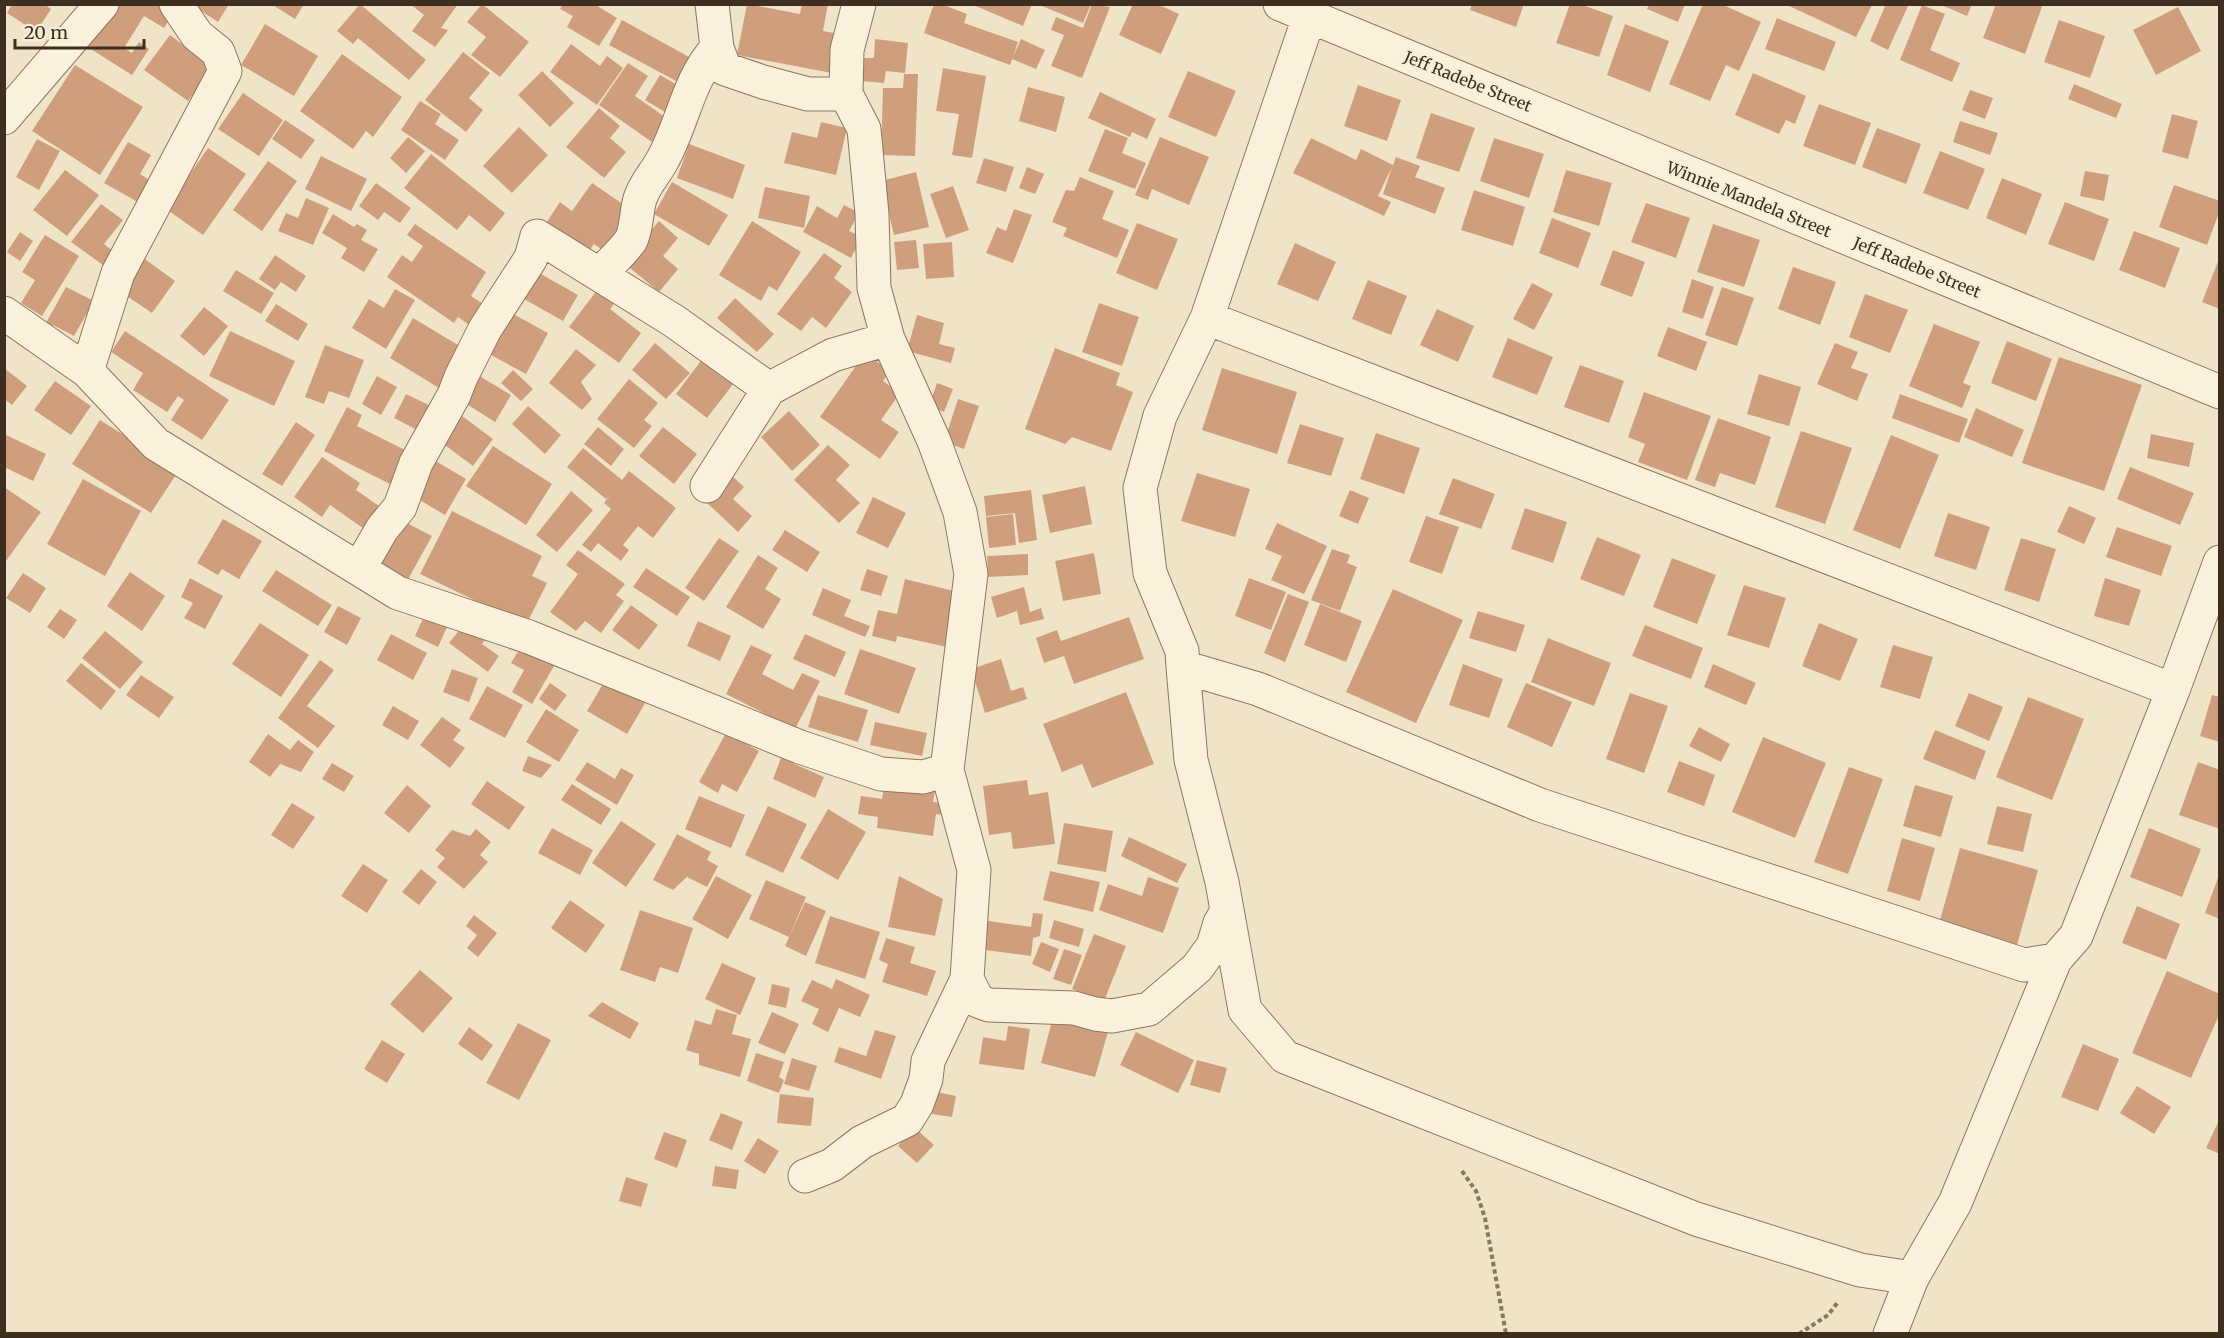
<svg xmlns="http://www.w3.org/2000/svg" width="2224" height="1338" viewBox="0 0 2224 1338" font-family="Merriweather,serif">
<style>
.building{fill:#cf9f7d}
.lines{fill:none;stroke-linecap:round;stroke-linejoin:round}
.street-casing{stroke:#8d765c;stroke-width:35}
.path{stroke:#8d765c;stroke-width:4;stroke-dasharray:4.5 3;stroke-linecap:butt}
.street{stroke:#faf1dc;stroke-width:33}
.labels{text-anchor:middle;stroke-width:4.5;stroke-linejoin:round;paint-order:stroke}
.street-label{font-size:16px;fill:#3d2e20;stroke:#f7eed8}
</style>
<rect width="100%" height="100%" fill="#f0e4c8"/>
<path class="building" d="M12 4H44L51 9 36 32 7 13Z
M112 4H169L176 9 164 28 144 16 124 48 132 53 139 42 149 49 132 75 86 46Z
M191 4H229L218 22Z
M271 4H304L295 19Z
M360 4 426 60 409 80 358 38 353 44 337 31Z
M410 4H458L441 28 448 30 435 47 412 31 424 15Z
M482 4 529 42 500 77 471 55 486 37 467 22Z
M563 4H594L617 18 599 46 567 27 573 16 560 9Z
M747 4 800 14 802 4H828L823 31 845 35 837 74 737 55Z
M934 4H941L967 14 964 23 1018 42 1010 65 924 33Z
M971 4H1032L1023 26Z
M1037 4H1091L1083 23Z
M1092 4 1110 7 1082 78 1051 66 1064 35 1051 30 1056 17 1083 28Z
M1133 4H1157L1179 14 1161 54 1119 35Z
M1472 4H1524L1516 27 1470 10Z
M1570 4H1580L1613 16 1599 57 1556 43Z
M1649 4H1685L1678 22 1647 9Z
M1703 4H1721L1761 22 1739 71 1726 65 1710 101 1669 84Z
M1886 4 1908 6 1888 50 1870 41Z
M1939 4H1972L1967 16Z
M1996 4H2043L2025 54 1983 38Z
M1787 5H1872L1856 37Z
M1922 5 1945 14 1930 50 1960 63 1952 82 1900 60Z
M2178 7 2201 51 2156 75 2133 30Z
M1777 18 1836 42 1824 71 1765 49Z
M622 20 691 58 678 82 609 45Z
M2059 20 2105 36 2090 78 2044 62Z
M265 24 318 56 294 96 241 65Z
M1625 24 1669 41 1650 92 1607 75Z
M170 35 213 67 188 101 144 70Z
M875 39 908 43 905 73 886 71 884 83 861 81 863 58H874Z
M1021 39 1045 50 1036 69 1012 59Z
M571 44 600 66 607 56 623 68 597 105 550 72Z
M463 52 490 73 469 98 483 110 466 132 425 100Z
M342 54 402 97 373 137 366 131 353 149 300 111Z
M628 63 648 76 635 96 668 119 652 142 599 105Z
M75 65 143 107 100 175 32 131Z
M943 68 986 76 972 158 952 155 959 114 936 111Z
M542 71 574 103 550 127 518 95Z
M1188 71 1236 91 1216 137 1168 117Z
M1753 73 1806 96 1795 124 1786 120 1779 134 1735 115Z
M904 74H918L915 156 881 155 883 88H903Z
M660 75 686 90 670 115 645 100Z
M2074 84 2122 104 2116 118 2068 99Z
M1358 85 1401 100 1387 141 1344 126Z
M1028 87 1065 97 1056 132 1019 121Z
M1970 90 1993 98 1985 119 1962 110Z
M1100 92 1156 119 1147 139 1132 132 1130 137 1088 118Z
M243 93 283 120 259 156 218 129Z
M420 101 441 114 435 124 459 140 445 160 401 130Z
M1819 104 1871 123 1855 165 1803 146Z
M599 108 620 126 610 138 626 152 604 178 566 147Z
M1431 113 1475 128 1459 172 1416 158Z
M2172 114 2198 121 2188 159 2162 152Z
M285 120 315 140 301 159 272 139Z
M1960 121 1998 133 1990 155 1953 142Z
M821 122 847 128 836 175 784 163 792 132 817 138Z
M519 127 548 155 512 193 483 166Z
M1877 128 1921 144 1906 184 1862 167Z
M1105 129 1128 138 1122 153 1146 163 1135 189 1088 171Z
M408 137 425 151 406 173 390 158Z
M1160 137 1209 157 1189 205 1152 189 1148 200 1135 195Z
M1311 138 1356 160 1361 149 1393 165 1396 157 1420 166 1415 177 1445 188 1435 214 1383 194 1392 167 1378 196 1391 202 1384 216 1293 173Z
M1494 138 1544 154 1529 198 1480 181Z
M37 139 60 151 39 190 16 177Z
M128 142 151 155 140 174 155 184 143 205 104 183Z
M689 144 745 165 733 199 677 178Z
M208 148 246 174 203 235 166 209Z
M1940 151 1985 169 1968 210 1923 193Z
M431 154 505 213 490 232 469 215 457 230 404 188Z
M321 156 367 179 351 211 305 189Z
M984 158 1014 167 1006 192 976 183Z
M268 161 297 181 262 231 233 210Z
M1027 167 1044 174 1035 194 1019 188Z
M65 170 99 195 67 236 33 210Z
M1566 170 1612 183 1599 226 1553 212Z
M2085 171 2109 175 2104 201 2080 196Z
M916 172 929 227 894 235 881 181Z
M1080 177 1114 191 1102 219 1129 230 1117 258 1063 236 1067 228 1052 222 1066 190 1074 191Z
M2002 178 2042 194 2026 235 1986 218Z
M672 182 728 215 709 246 654 214Z
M376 183 411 208 400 223 384 212 378 220 359 206Z
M592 183 633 211 604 251 594 244 586 255 544 226 560 202 572 211Z
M2174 185 2220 201V210L2207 245 2159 227Z
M953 186 969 230 946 238 930 194Z
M765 187 810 196 804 228 758 218Z
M1474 190 1525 207 1513 246 1461 230Z
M306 198 329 208 313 245 278 231 286 213 298 218Z
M2065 202 2109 219 2094 261 2048 244Z
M1646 203 1690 218 1676 258 1631 242Z
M101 204 123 220 104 244 114 252 103 265 71 242Z
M844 205 859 213 849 231 862 237 851 258 803 232 817 206 837 218Z
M1014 209 1032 215 1013 263 986 253 997 227 1006 231Z
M333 214 354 227 357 224 367 230 361 240 378 249 364 272 341 258 347 248 322 233Z
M1552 218 1591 233 1578 268 1539 253Z
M659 221 678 238 663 256 678 269 659 292 624 263Z
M752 221 801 252 777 291 769 286 761 301 719 275Z
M1137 223 1178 239 1157 290 1116 273Z
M415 224 486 272 471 296 486 306 472 327 458 317 454 323 387 277 402 255 412 262 423 246 407 235Z
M1713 224 1760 240 1744 287 1697 272Z
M2134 231 2180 248 2165 288 2119 270Z
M20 232 33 241 20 261 7 252Z
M45 235 79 256 42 316 21 303 35 280 22 272Z
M916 240 919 268 897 270 894 242Z
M952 242 954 277 926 279 923 244Z
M1295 243 1336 262 1318 301 1277 284Z
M1613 250 1645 262 1632 297 1600 285Z
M824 253 842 266 834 278 852 292 826 328 812 317 801 331 777 314Z
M275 255 306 276 296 292 281 282 275 290 259 279Z
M142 257 175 281 152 313 118 290Z
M2219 259H2220V309L2202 302Z
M1793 267 1836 282 1820 325 1778 309Z
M532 269 578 295 563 321 517 295Z
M236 270 274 293 261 314 223 291Z
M1692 279 1714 287 1703 319 1682 312Z
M1368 280 1407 296 1391 335 1352 319Z
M1532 283 1553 294 1534 330 1513 319Z
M601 285 619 298 610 309 641 333 619 363 569 327Z
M66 287 94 301 74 336 53 325 48 334 42 330Z
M1722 287 1754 298 1737 346 1705 335Z
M395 289 415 300 386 349 352 328 369 299 384 308Z
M1865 294 1908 310 1890 353 1849 337Z
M735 298 774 334 757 352 717 318Z
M1099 303 1139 317 1122 366 1082 352Z
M276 304 308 324 298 341 265 321Z
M204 307 228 326 204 356 180 336Z
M502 308 548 333 526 374 480 349Z
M1437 309 1474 326 1458 362 1420 345Z
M917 315 944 323 939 344 955 348 951 363 907 351Z
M413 318 463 348 439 388 390 358Z
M1934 324 1980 342 1963 383 1971 386 1962 408 1909 386Z
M1668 327 1707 342 1696 371 1657 356Z
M125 331 229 400 202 440 171 420 184 400 178 396 167 412 133 390 143 373 111 352Z
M230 331 295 361 274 406 209 376Z
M1508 338 1553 357 1537 395 1492 377Z
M2007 341 2052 359 2036 401 1991 383Z
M655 343 690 373 666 399 632 370Z
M1835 343 1858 352 1851 368 1868 374 1857 401 1817 384Z
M325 345 364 360 349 398 329 391 324 404 305 397Z
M1055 348 1120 373 1116 385 1133 392 1111 451 1072 437 1065 444 1025 429Z
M576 349 596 365 581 382 592 399 582 410 549 383Z
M865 353 890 371 883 381 900 393 881 420 899 432 880 459 820 417Z
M2059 357 2142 385 2104 491 2022 463Z
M703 358 734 383 707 418 676 394Z
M1580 365 1624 381 1609 423 1564 407Z
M4 368 27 386 12 405 4 399Z
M1222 368 1297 392 1277 454 1202 430Z
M513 370 533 389 521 401 501 383Z
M473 372 511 395 495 422 457 398Z
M1759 374 1801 387 1789 426 1747 414Z
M377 376 397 387 381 415 362 404Z
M629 379 658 403 644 420 652 426 634 448 597 419Z
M55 381 91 406 71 435 34 410Z
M937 383 953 389 944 412 929 406Z
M1644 392 1711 416 1687 480 1638 462 1645 444 1628 437Z
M406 394 431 406 419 431 394 418Z
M1900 394 1968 419 1959 443 1892 418Z
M958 399 979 406 964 449 944 442Z
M528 406 561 435 545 454 512 424Z
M347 407 362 415 357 426 413 454 396 487 324 451Z
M1976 408 2024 430 2012 457 1964 437Z
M789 411 820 445 792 471 761 437Z
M458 413 493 439 473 466 438 440Z
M1718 418 1771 437 1755 485 1720 473 1715 487 1695 480Z
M100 420 179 470 151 513 72 464Z
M296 422 315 435 282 486 262 474Z
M1300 424 1344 438 1331 476 1287 463Z
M598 427 624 449 611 466 584 444Z
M663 427 697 454 674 484 639 456Z
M1801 431 1852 448 1825 524 1775 507Z
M1376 433 1420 448 1404 494 1360 479Z
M4 434 46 454 33 481 4 467Z
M2151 434 2194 443 2189 467 2147 458Z
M1891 435 1939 455 1900 549 1853 530Z
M828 445 850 465 836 480 860 503 839 523 794 480Z
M493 446 552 484 526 525 466 486Z
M583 448 622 480 629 471 676 508 653 538 638 526 623 545 629 550 621 561 598 543 591 552 582 545 611 509 604 503 610 495 606 499 567 467Z
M322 457 360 483 356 490 389 513 374 536 330 505 322 517 294 497Z
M429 457 466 479 445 515 408 493Z
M2130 467 2194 493 2180 525 2117 499Z
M1197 473 1250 489 1235 537 1181 521Z
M731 475 744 487 733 499 752 516 738 532 706 502Z
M1453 478 1495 494 1481 529 1439 514Z
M83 479 141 511 105 576 47 544Z
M1085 486 1092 524 1050 533 1042 495Z
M4 487 41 512 4 564Z
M1031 490 1037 540 1019 543 1015 513 986 516 984 496Z
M1350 490 1369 498 1358 524 1339 516Z
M571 491 593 510 557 552 536 535Z
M873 497 906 513 888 548 856 533Z
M2069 506 2096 518 2084 544 2057 532Z
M1525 508 1567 522 1553 563 1511 549Z
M452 511 542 556 532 576 547 583 526 625 420 574Z
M1948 513 1990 527 1976 570 1934 556Z
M1013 514 1016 545 989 548 986 517Z
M393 516 432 536 407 581 369 560Z
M1426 516 1459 527 1442 574 1409 562Z
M223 519 262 541 239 579 222 569 218 575 197 563Z
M1277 523 1327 546 1304 594 1271 580 1282 556 1265 549Z
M2117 527 2172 546 2161 576 2106 557Z
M785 530 820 552 807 572 772 550Z
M1597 537 1641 555 1624 596 1580 579Z
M719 538 739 551 704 601 685 588Z
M2021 538 2056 549 2039 602 2004 590Z
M1332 549 1350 555 1347 563 1357 567 1340 611 1311 600Z
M578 550 625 584 616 595 624 601 601 633 585 621 576 631 550 612 578 574 566 565Z
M1094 553 1101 594 1063 601 1055 561Z
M1028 554V575L988 577 987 556Z
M758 555 778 568 765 589 781 599 763 629 726 607Z
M1672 558 1716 575 1697 624 1653 607Z
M646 568 690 597 677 616 633 587Z
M867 569 888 576 881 596 860 590Z
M276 570 332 605 318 626 262 591Z
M130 572 165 596 142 631 107 606Z
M23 573 46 588 30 613 6 598Z
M190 578 223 596 205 629 184 618 193 603 181 597Z
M1249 578 1286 592 1271 630 1235 616Z
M2105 578 2141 590 2129 626 2094 616Z
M905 579 954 591 949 610 955 612 947 647 897 636 896 642 872 636 878 610 897 614Z
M1744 585 1786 598 1769 648 1727 635Z
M1024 587 1030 612 1041 608 1044 619 1020 625 1017 611 997 618 991 597Z
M823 588 851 600 844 616 870 626 865 637 812 615Z
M1393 589 1463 620 1416 723 1346 692Z
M1288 594 1309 602 1285 662 1264 653Z
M1320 604 1362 621 1346 662 1304 645Z
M631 605 658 625 639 650 612 630Z
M338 606 361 618 347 645 324 632Z
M60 609 77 620 64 639 47 627Z
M1478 611 1525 625 1516 652 1469 638Z
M425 614 448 625 438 647 415 636Z
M1129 617 1144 659 1074 684 1064 656 1044 663 1036 638 1057 630 1061 641Z
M698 621 731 636 720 661 687 646Z
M260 623 309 655 281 697 232 664Z
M1819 623 1858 639 1840 681 1802 666Z
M1645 625 1703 648 1691 679 1632 656Z
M461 628 490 633 482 644 499 656 488 672 449 643Z
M105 631 143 662 120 689 82 658Z
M391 634 427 653 413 680 377 660Z
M805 634 846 652 835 677 793 659Z
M1548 638 1611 663 1594 706 1531 682Z
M525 640 558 659 532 704 512 692 524 670 511 663Z
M751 645 772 655 762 674 793 690 802 673 820 681 795 729 726 694Z
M1893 645 1933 657 1920 699 1880 687Z
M860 649 916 668 899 714 844 694Z
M1001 659 1011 691 1023 687 1027 699 985 713 971 669Z
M320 660 334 670 307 706 335 726 318 748 278 718Z
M81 663 116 691 101 710 66 681Z
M1463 664 1503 679 1489 718 1449 705Z
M1713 664 1756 683 1746 705 1704 687Z
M452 669 478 678 469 702 443 692Z
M141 675 174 697 159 718 126 695Z
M607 677 647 700 627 734 587 711Z
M550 683 567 695 555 711 539 699Z
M1526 683 1572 702 1552 747 1507 727Z
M487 686 523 705 505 738 469 719Z
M1126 692 1154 764 1092 788 1082 764 1062 772 1043 724Z
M1630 693 1668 706 1644 773 1606 759Z
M1969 693 2003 707 1989 741 1955 726Z
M818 695 868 710 858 742 808 727Z
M2212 695 2220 697V742L2200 736Z
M2028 697 2084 719 2052 800 1996 777Z
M393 706 419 721 408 740 382 725Z
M546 709 579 730 559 762 526 742Z
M442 717 461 730 453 740 465 748 450 768 420 745Z
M875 722 927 733 922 756 870 745Z
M1699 727 1730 744 1721 762 1689 746Z
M1935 730 1986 751 1975 780 1923 759Z
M726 733 759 751 737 792 722 784 718 793 699 782Z
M268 734 290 750 298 740 314 752 301 772 280 764 270 777 249 762Z
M1763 737 1826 763 1795 838 1732 812Z
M528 756 552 765 541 778 522 771Z
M781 758 824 777 815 798 773 779Z
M1679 761 1715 775 1704 806 1667 792Z
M587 762 615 779 621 768 634 775 617 805 575 780Z
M2198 762 2220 770V829L2179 815Z
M332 763 354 776 344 792 322 779Z
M1849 767 1883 779 1848 874 1814 862Z
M1027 780 1029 795 1048 792 1055 844 1013 849 1011 832 989 835 983 786Z
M487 781 525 807 509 830 471 804Z
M885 781 935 790 933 802 948 804 946 815 936 814 933 836 877 828 878 817 858 814 861 796 882 799Z
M572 784 611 809 601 825 561 800Z
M407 785 431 806 409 833 384 813Z
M1915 785 1953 796 1941 837 1903 826Z
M699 796 745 815 731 848 685 829Z
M292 803 315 817 293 849 271 835Z
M768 806 807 824 783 873 745 855Z
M1997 806 2032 814 2023 852 1987 844Z
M828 809 866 832 838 880 800 858Z
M621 821 656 844 626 887 592 863Z
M1064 823 1113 831 1106 872 1057 864Z
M552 828 593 850 580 875 538 853Z
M2149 828 2201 849 2182 897 2130 877Z
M476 829 491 842 480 855 488 862 464 889 437 867 445 858 435 850 452 830 470 836Z
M677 834 711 852 707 860 718 866 707 887 687 877 673 890 653 880Z
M1129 837 1187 864 1177 883 1121 856Z
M1902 838 1935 848 1920 901 1887 891Z
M1960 848 2038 870 2017 945 1939 924Z
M363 864 388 880 367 913 341 896Z
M421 869 437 882 419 905 402 892Z
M1050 871 1100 882 1093 912 1043 900Z
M2219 875H2220V919L2205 913Z
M716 876 752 895 728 939 692 919Z
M899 876 943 899 935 936 888 927Z
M1148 877 1179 888 1163 933 1099 910 1108 884 1142 896Z
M766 880 806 897 789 937 749 919Z
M570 900 605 925 586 953 551 928Z
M805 902 826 911 806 956 785 946Z
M2137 906 2180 924 2166 960 2122 943Z
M640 910 693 928 678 973 660 967 655 982 620 970Z
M1033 913 1043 914 1040 936 1033 938 1031 956 977 949 982 920 1031 927Z
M474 915 497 933 478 957 467 948 477 935 466 926Z
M830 916 880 932 865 979 815 963Z
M1054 920 1084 929 1079 947 1049 938Z
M1094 934 1126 946 1104 1001 1072 989Z
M886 938 915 947 910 963 936 971 927 996 882 982 888 964 879 960Z
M1041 942 1059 949 1050 972 1032 964Z
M1064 949 1082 955 1071 985 1053 979Z
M722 963 756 978 740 1015 705 999Z
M420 970 453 998 423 1033 390 1004Z
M2167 971 2220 994V1013L2191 1078 2132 1053Z
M836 979 870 995 860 1017 839 1008 828 1032 812 1024 819 1009 801 1001 812 980 832 989Z
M772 984 790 988 786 1008 768 1004Z
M602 1002 639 1023 630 1039 588 1016Z
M716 1009 737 1015 732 1034 751 1039 740 1077 699 1065V1054L686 1050 695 1020 711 1025Z
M772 1012 799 1024 785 1054 758 1043Z
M1053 1017 1108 1032 1095 1077 1041 1063Z
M518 1023 551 1040 519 1100 486 1083Z
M1008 1026 1030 1029 1024 1070 979 1064 983 1037 1006 1041Z
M469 1027 493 1045 482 1061 458 1044Z
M875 1030 896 1036 881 1079 834 1062 839 1047 866 1056Z
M1136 1032 1194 1060 1178 1093 1120 1065Z
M382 1040 405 1054 387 1083 364 1069Z
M2083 1044 2119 1059 2098 1111 2061 1097Z
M756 1053 784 1062 779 1077 784 1080 779 1093 747 1081Z
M792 1058 817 1066 809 1091 784 1084Z
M1197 1060 1227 1068 1220 1093 1190 1085Z
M2137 1086 2171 1107 2154 1134 2120 1113Z
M936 1092 956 1096 952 1117 932 1114Z
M780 1094 814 1098 811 1126 777 1123Z
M721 1113 743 1122 732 1150 709 1140Z
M2220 1118V1154L2206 1148Z
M914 1127 934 1145 917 1163 898 1146Z
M664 1132 687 1140 677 1168 654 1159Z
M758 1138 779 1151 765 1174 744 1161Z
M715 1166 739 1170 736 1189 712 1186Z
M626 1177 648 1184 641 1207 619 1201Z"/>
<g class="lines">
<defs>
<path id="street" d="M712 4 717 48 725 69 763 82 808 94H846
M1280 4 2220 392
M1309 17 1207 318 1160 416 1140 488 1150 573 1182 651 1183 667 1258 689 1540 805 2024 965 2055 960
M4 118 102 4
M600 274C610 263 623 252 631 240 637 228 636 212 640 199 645 183 656 173 663 159 683 123 688 79 717 48
M4 313 87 371 156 444 398 593 529 637 800 747 881 774 923 777 947 770
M1207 318 2173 690
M87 371 118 273 225 71 218 52 197 35 176 4
M707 486 769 389 833 355 888 339
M359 569 382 529 400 507 416 463 454 395 461 377 485 329 531 258 537 236 674 321 769 389
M1183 667 1191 760 1222 882 1245 1010 1285 1057 1696 1219 1860 1270 1912 1278
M967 979 978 1001 989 1005 1074 1008 1095 1014 1112 1016 1149 1009 1197 968 1213 946 1220 923 1227 911
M805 1176 832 1165 862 1142 907 1120 917 1104 926 1079 928 1061 967 979 974 870 947 770 971 574 960 512 934 441 888 339 874 288 872 214 864 129 846 94 847 50 859 4
M1890 1334 1912 1278 1955 1203 2055 960 2076 936 2173 690 2220 562"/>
</defs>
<use href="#street" class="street-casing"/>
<path class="path" d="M1462 1171 1476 1191 1485 1218 1506 1334
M1799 1334 1828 1315 1838 1302"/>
<use href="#street" class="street"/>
</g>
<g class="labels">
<g class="street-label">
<text transform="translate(1468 81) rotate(22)" y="6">Jeff Radebe Street</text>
<text transform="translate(1749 199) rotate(22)" y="6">Winnie Mandela Street</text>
<text transform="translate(1917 267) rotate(22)" y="6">Jeff Radebe Street</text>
</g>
</g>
<rect width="2224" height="1338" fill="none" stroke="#3d2e20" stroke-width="12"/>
<path d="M15 39v9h129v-9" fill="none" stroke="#3d2e20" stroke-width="3"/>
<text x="24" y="39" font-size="18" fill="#3d2e20" stroke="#f7eed8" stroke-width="4.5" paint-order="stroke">20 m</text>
</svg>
